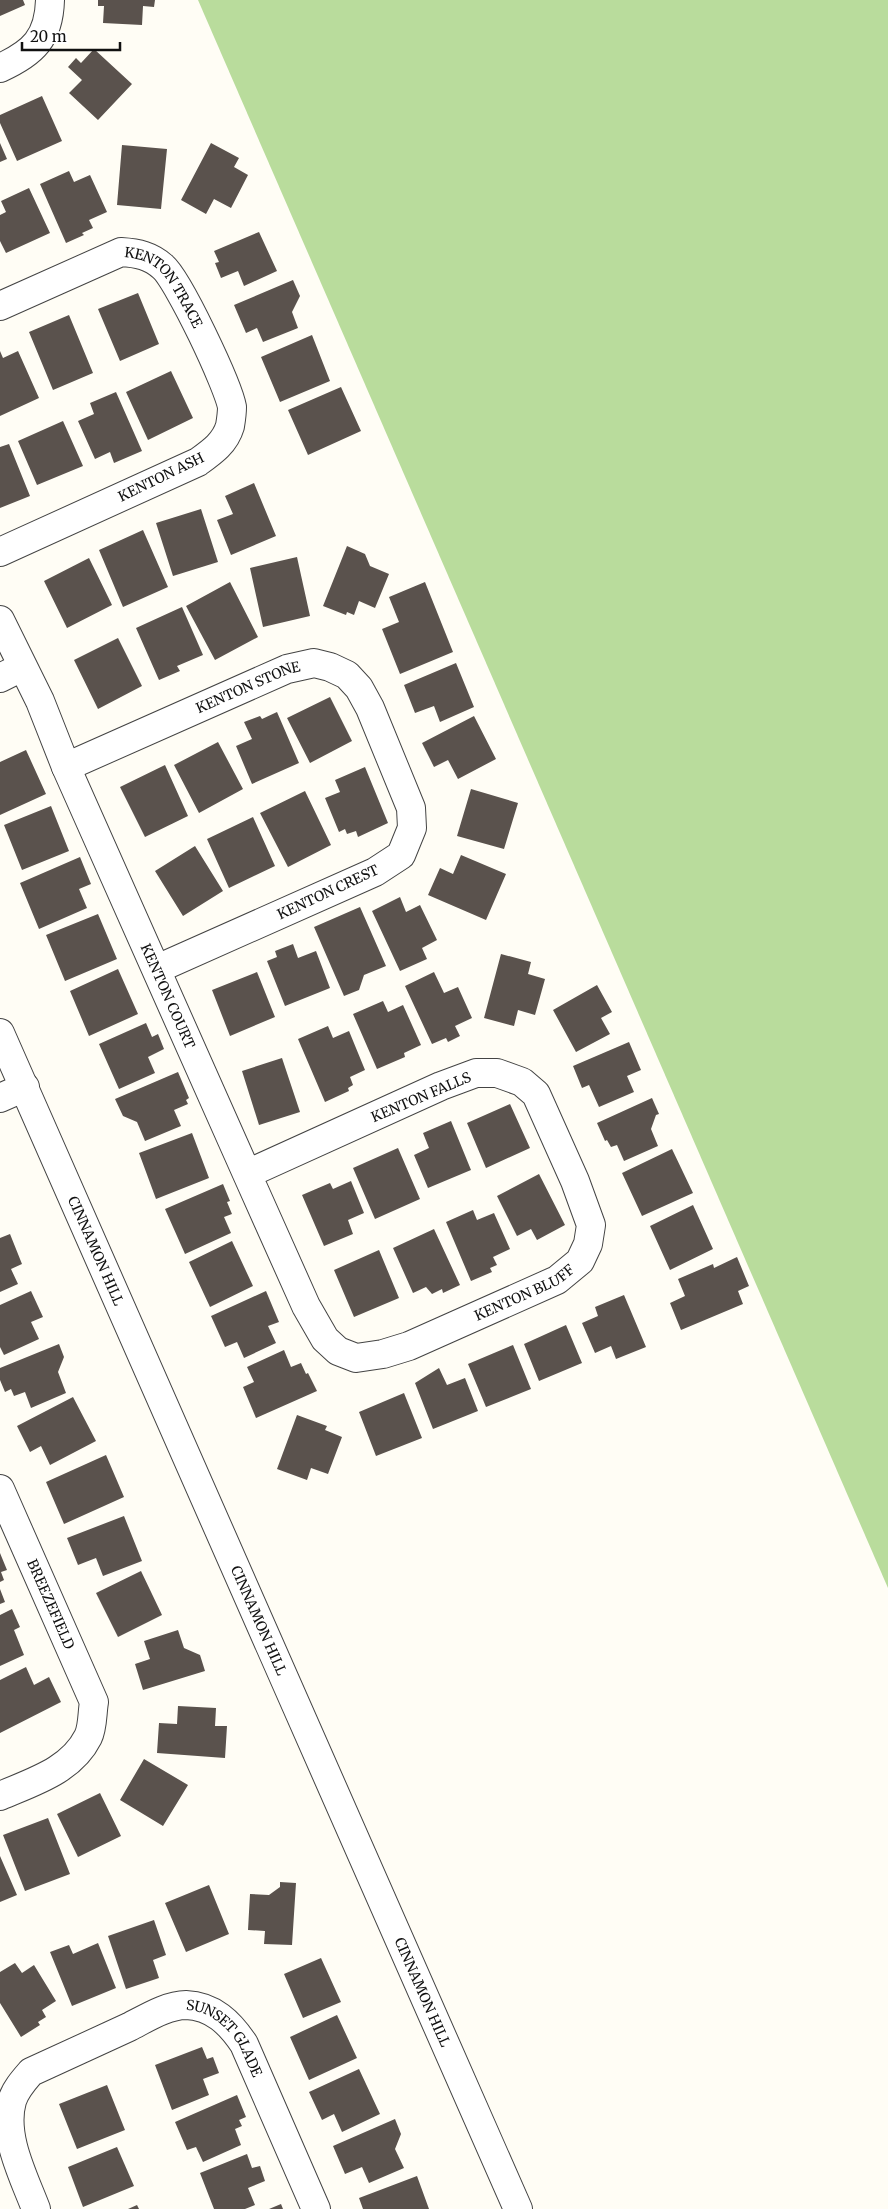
<svg xmlns="http://www.w3.org/2000/svg" width="888" height="2209" viewBox="0 0 888 2209" font-family="Merriweather,serif">
<style>
.forest{fill:#b9dc9c}
.building{fill:#5a524d}
.lines{fill:none;stroke-linecap:round;stroke-linejoin:round}
.minor-casing{stroke:#444;stroke-width:30}
.minor{stroke:#fff;stroke-width:28}
.labels{text-anchor:middle;stroke-width:5;stroke-linejoin:round;paint-order:stroke}
.street-label{font-size:14px;fill:#111;stroke:#fff}
</style>
<rect width="100%" height="100%" fill="#fffdf5"/>
<path class="forest" d="M198 0H888V1588Z"/>
<path class="building" d="M0 0H23L25 5 0 16Z
M98 0H155L154 7 143 6 142 25 103 23 104 6H98Z
M94 49 132 84 98 120 69 93 82 80 68 67 76 58 81 63Z
M42 96 62 141 17 161 0 123V115Z
M0 143 7 159 0 162Z
M211 143 239 158 234 167 248 175 231 208 214 199 206 214 181 200Z
M122 145 167 149 161 209 117 205Z
M69 171 74 182 90 175 107 212 89 220 93 228 82 233 84 235 66 243 40 184Z
M29 188 50 233 6 253 0 241V215L6 212 1 201Z
M259 232 277 271 244 286 238 271 221 278 215 263 219 262 214 251Z
M293 280 300 296 292 312 298 328 263 342 257 328 246 333 234 305Z
M138 293 159 344 120 361 98 309Z
M69 315 93 373 53 390 29 332Z
M312 335 330 381 280 402 261 357Z
M0 351 3 358 18 351 39 398 0 416Z
M171 371 193 418 148 440 126 392Z
M341 387 361 431 308 455 288 410Z
M116 392 142 451 114 463 110 452 95 459 78 421 94 414 90 403Z
M63 421 83 466 37 485 18 441Z
M9 444 30 496 0 508V447Z
M254 483 276 536 231 555 217 520 233 514 225 496Z
M201 509 218 562 173 576 156 523Z
M143 530 168 587 123 607 99 550Z
M347 546 365 554 370 566 389 574 375 608 359 601 354 615 347 612 346 615 323 606Z
M297 557 310 616 263 627 250 568Z
M89 558 112 605 67 628 44 581Z
M230 582 258 637 215 660 186 606Z
M425 582 453 652 400 674 382 629 399 622 389 597Z
M182 607 203 655 177 666 180 671 159 680 136 628Z
M118 638 142 686 98 709 74 660Z
M456 663 474 707 440 722 434 706 415 713 404 685Z
M330 697 352 741 310 763 287 718Z
M277 712 299 763 252 784 236 746 252 739 244 722 260 716 262 719Z
M474 716 496 759 458 779 448 760 434 767 422 743Z
M218 742 243 789 199 813 174 765Z
M26 750 46 794 0 815V762Z
M165 765 188 816 145 837 120 787Z
M365 767 388 823 358 837 356 831 347 834 345 829 339 832 325 798 340 792 335 780Z
M471 789 518 803 504 849 457 836Z
M305 791 331 845 288 867 260 813Z
M51 806 69 851 22 870 4 825Z
M253 817 275 866 229 888 207 839Z
M195 846 223 891 183 916 155 871Z
M461 855 506 874 486 920 428 895 440 868 453 874Z
M80 857 91 884 79 889 87 908 39 929 20 883Z
M400 897 406 912 420 905 437 940 422 948 427 959 400 971 372 911Z
M360 907 386 966 364 975 359 990 344 996 314 927Z
M98 914 117 959 65 981 46 935Z
M293 944 298 958 316 951 330 988 285 1006 267 961 277 957 275 951Z
M501 954 531 962 528 974 545 979 535 1015 518 1010 514 1026 484 1018Z
M118 969 138 1014 89 1036 70 991Z
M257 972 275 1017 230 1036 212 990Z
M434 972 444 993 458 987 472 1018 455 1026 460 1036 448 1042 446 1038 432 1044 405 986Z
M597 985 612 1012 601 1018 610 1034 576 1052 553 1010Z
M383 1001 388 1012 403 1005 421 1045 404 1053 405 1057 377 1069 353 1014Z
M146 1023 152 1037 158 1034 164 1049 148 1057 155 1073 119 1089 99 1044Z
M328 1026 333 1038 349 1031 365 1070 350 1077 353 1085 348 1088 349 1091 325 1102 298 1039Z
M629 1042 641 1070 627 1076 634 1092 599 1107 589 1085 582 1088 573 1066Z
M282 1058 300 1112 259 1125 242 1071Z
M178 1072 189 1098 186 1100 188 1104 174 1110 181 1126 145 1141 137 1122 123 1116 115 1099Z
M652 1098 659 1114 656 1115 651 1129 658 1146 624 1161 617 1145 611 1147 607 1140 605 1141 597 1123Z
M510 1104 530 1148 486 1168 467 1123Z
M451 1121 471 1170 428 1188 414 1155 429 1148 423 1133Z
M192 1133 209 1178 156 1199 139 1153Z
M398 1148 420 1199 375 1219 353 1168Z
M672 1149 693 1193 642 1216 622 1173Z
M539 1174 565 1225 537 1240 531 1229 517 1236 497 1196Z
M351 1181 364 1213 348 1220 353 1234 324 1246 302 1195 330 1183 333 1189Z
M223 1184 230 1201 227 1202 232 1214 224 1217 231 1233 185 1254 165 1209Z
M693 1205 713 1249 670 1270 650 1226Z
M473 1210 477 1220 494 1213 510 1249 493 1257 497 1265 490 1268 492 1272 471 1281 446 1222Z
M434 1229 460 1285 443 1293 442 1289 432 1294 426 1287 413 1293 393 1248Z
M10 1234 22 1264 11 1269 18 1284 0 1292V1238Z
M232 1241 253 1286 210 1307 189 1262Z
M379 1250 399 1298 354 1317 334 1270Z
M737 1257 749 1286 738 1291 743 1304 681 1330 670 1303 685 1296 678 1279 713 1264 714 1268Z
M31 1291 43 1317 31 1322 39 1339 4 1355 0 1347V1305Z
M266 1291 279 1322 268 1326 276 1343 244 1358 237 1342 225 1347 211 1316Z
M624 1295 646 1347 616 1359 611 1346 595 1353 582 1323 598 1316 595 1307Z
M566 1325 582 1363 539 1381 524 1344Z
M59 1344 64 1357 58 1372 66 1393 31 1408 25 1392 14 1396 11 1389 5 1392 0 1380V1368Z
M513 1345 531 1389 486 1407 468 1364Z
M284 1350 291 1367 301 1363 306 1374 308 1373 317 1391 256 1418 243 1387 254 1382 247 1367Z
M439 1368 447 1385 465 1378 478 1411 433 1429 415 1383Z
M404 1393 422 1438 376 1456 359 1412Z
M73 1397 96 1441 50 1465 41 1446 30 1452 17 1426Z
M297 1415 327 1426 325 1430 342 1437 328 1474 311 1468 307 1480 277 1469Z
M106 1455 124 1497 64 1524 46 1482Z
M124 1516 142 1561 103 1576 96 1558 78 1565 67 1538Z
M0 1553 7 1570 1 1572 4 1580 0 1582Z
M141 1571 162 1615 118 1637 96 1593Z
M0 1589 5 1602 0 1604Z
M12 1609 20 1627 14 1630 24 1655 0 1666V1615Z
M178 1630 184 1648 200 1655 205 1671 143 1690 135 1664 150 1659 144 1641Z
M26 1667 34 1685 49 1677 61 1702 0 1733V1680Z
M178 1706 216 1708 215 1726H227L225 1758 157 1753 159 1723 177 1724Z
M144 1759 188 1785 163 1826 120 1800Z
M100 1793 121 1836 78 1857 57 1814Z
M48 1818 70 1874 25 1891 3 1835Z
M0 1856 17 1895 0 1902Z
M280 1882 296 1883 292 1945 264 1944 265 1931 248 1930 250 1894 269 1895 280 1887Z
M209 1885 229 1934 186 1952 165 1903Z
M154 1920 166 1955 153 1960 159 1978 126 1989 108 1936Z
M98 1943 116 1988 72 2006 50 1952 69 1945 73 1954Z
M321 1958 341 2002 303 2018 284 1974Z
M15 1963 22 1973 34 1965 56 2001 42 2010 46 2017 38 2022 40 2025 21 2037 0 2003V1972Z
M337 2015 357 2058 309 2080 290 2037Z
M202 2047 207 2059 213 2057 219 2073 203 2079 209 2095 172 2110 155 2065Z
M359 2069 380 2114 342 2132 334 2114 322 2120 309 2092Z
M107 2085 125 2130 77 2149 59 2104Z
M237 2095 246 2117 239 2120 242 2126 235 2129 241 2145 203 2162 196 2147 187 2150 175 2122Z
M395 2119 401 2134 395 2149 404 2168 369 2183 362 2167 345 2174 333 2146Z
M117 2147 134 2186 83 2207 68 2167Z
M247 2154 252 2168 260 2166 265 2181 248 2188 255 2205 245 2209H214L200 2173Z
M417 2176 429 2209H363L359 2198Z
M281 2204 283 2209H269Z
M137 2205 139 2209H128Z"/>
<g class="lines">
<defs>
<g id="minor">
<path d="M0 68C33 53 49 38 50 0"/>
<path id="s1" d="M0 306 121 252C138 253 151 256 163 267 179 281 228 385 232 407 232 412 231 420 230 426 225 443 212 452 198 462L0 552"/>
<path id="s2" d="M0 620 40 701 66 767 247 1174 306 1306 325 1339 338 1351 356 1358 383 1354 409 1346 557 1280 580 1261 588 1244 591 1225 575 1181 536 1094 522 1082 497 1073H476L441 1086 247 1174"/>
<path d="M0 678 22 667"/>
<path id="s3" d="M66 767 287 669 314 663 330 667 347 675 359 688 370 708 411 808 412 828 401 855 375 872 157 969"/>
<path id="s4" d="M0 1033 518 2209"/>
<path d="M0 1098 25 1087"/>
<path id="s5" d="M0 1489 94 1702C92 1713 93 1727 88 1737 71 1771 32 1782 0 1796"/>
<path id="s6" d="M36 2209C24 2177 2 2136 12 2101 15 2090 24 2080 31 2072 63 2057 96 2042 129 2027 145 2019 167 2005 186 2005 213 2006 230 2023 244 2044L316 2209"/>
</g>
</defs>
<use href="#minor" class="minor-casing"/>
<use href="#minor" class="minor"/>
</g>
<g class="labels">
<g class="street-label">
<text dy="5" stroke="none"><textPath href="#s1" startOffset="192">KENTON TRACE</textPath></text>
<text transform="translate(161 477) rotate(-26)" y="5">KENTON ASH</text>
<text dy="5" stroke="none"><textPath href="#s3" startOffset="199">KENTON STONE</textPath></text>
<text transform="translate(328 892) rotate(-25)" y="5">KENTON CREST</text>
<text dy="5" stroke="none"><textPath href="#s2" startOffset="412">KENTON COURT</textPath></text>
<text transform="translate(421 1097) rotate(-23)" y="5">KENTON FALLS</text>
<text dy="5" stroke="none"><textPath href="#s4" startOffset="238">CINNAMON HILL</textPath></text>
<text dy="5" stroke="none"><textPath href="#s2" startOffset="1008">KENTON BLUFF</textPath></text>
<text dy="5" stroke="none"><textPath href="#s5" startOffset="126">BREEZEFIELD</textPath></text>
<text dy="5" stroke="none"><textPath href="#s4" startOffset="642">CINNAMON HILL</textPath></text>
<text dy="5" stroke="none"><textPath href="#s4" startOffset="1048">CINNAMON HILL</textPath></text>
<text dy="5" stroke="none"><textPath href="#s6" startOffset="371">SUNSET GLADE</textPath></text>
</g>
</g>
<path d="M22 42v8h98v-8" fill="none" stroke="#111111" stroke-width="2.5"/>
<text x="30" y="42" font-size="15" fill="#111111" stroke="#ffffff" stroke-width="4" paint-order="stroke">20 m</text>
</svg>
